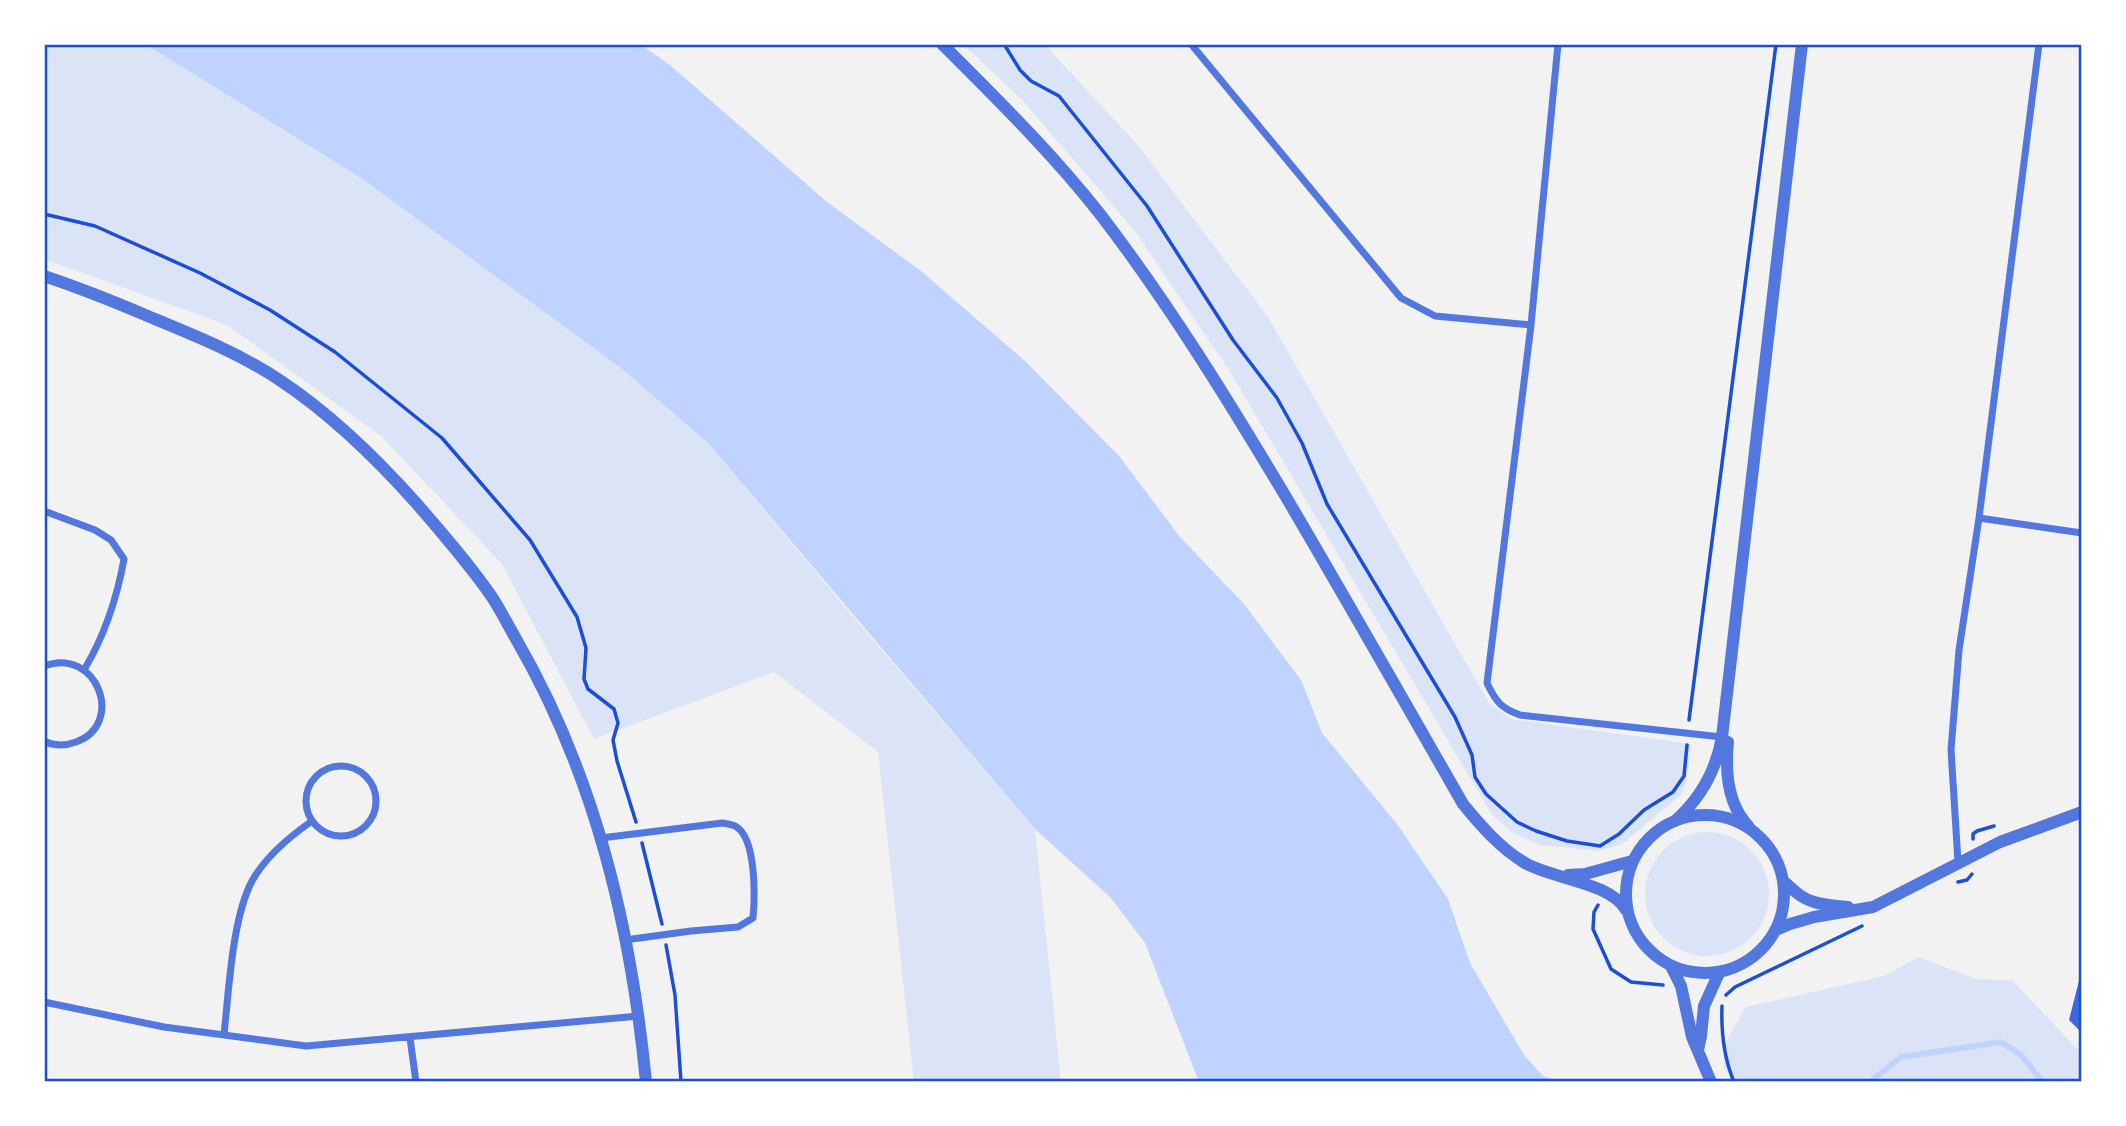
<svg xmlns="http://www.w3.org/2000/svg" width="2126" height="1126" viewBox="0 0 2126 1126" font-family="Signika,sans-serif">
<style>
.green{fill:#dbe4f7}
.water{fill:#bfd3fe}
.lines{fill:none;stroke-linecap:round;stroke-linejoin:round}
.stream{stroke:#bfd3fe;stroke-width:6}
.building{fill:#3d67dc}
.path{stroke:#1d4ed8;stroke-width:3.5}
.minor{stroke:#5277de;stroke-width:7}
.tertiary{stroke:#5277de;stroke-width:12}
.neatline{fill:none;stroke:#1d4ed8;stroke-width:2.5}
</style>
<rect width="100%" height="100%" fill="#f2f2f2"/>
<path class="green" d="M44 44H145L361 178 621 368 708 443 855 619 1035 829 1061 1082H914L878 752 774 672 594 739 502 564 381 436 227 325 44 259Z
M963 44H1044L1137 144 1268 317 1489 703 1511 719 1691 744 1687 780 1681 795 1622 844 1597 851 1540 845 1513 833 1492 815 1229 370 1134 230 1022 100Z
M1645 894a62 62 0 1 1 124 0a62 62 0 1 1-124 0Z
M1919 957 1976 979 2012 980 2082 1054V1082H1736L1724 1068 1723 1048 1745 1007 1884 976Z"/>
<path class="water" d="M145 44H640L670 65 827 202 921 271 1025 361 1119 456 1180 537 1244 604 1301 680 1322 733 1397 824 1448 899 1470 963 1524 1055 1543 1076 1561 1082H1199L1145 943 1111 898 1035 829 708 443 621 368 361 178Z"/>
<g class="lines">
<path class="stream" d="M1870 1082 1901 1057 2001 1042 2020 1054 2043 1082"/>
</g>
<path class="building" d="M2081 973H2082V1033L2069 1020Z"/>
<g class="lines">
<path class="path" d="M1004 44 1020 70 1031 81 1059 96 1147 206 1233 340 1277 398 1302 443 1327 504 1455 717 1472 755 1475 777 1486 794 1517 822 1536 831 1567 841 1600 846 1619 834 1644 810 1673 792 1684 776 1687 745
M44 214 95 226 200 273 270 310 335 352 442 438 530 540 577 617 586 648 584 679 588 689 614 709 618 723 613 740 617 761 636 822
M1689 720 1776 44
M1973 839V834L1977 831 1994 826
M642 843 662 924
M1958 882 1967 880 1972 874
M1598 905 1594 912 1593 929 1611 969 1631 982 1663 985
M666 945 675 995 681 1082
M1726 995 1735 987 1862 926
M1722 1006C1721 1032 1724 1058 1734 1082"/>
<path class="minor" d="M1191 44 1401 298 1435 316 1531 325
M1558 44 1531 325 1487 683C1496 702 1501 708 1520 715L1722 737
M44 511 95 530 111 540 124 559C117 598 105 635 84 670
M1979 518 2082 533
M44 666C97 646 126 724 76 742 65 746 54 746 44 741
M306 801a35 35 0 1 1 70 0a35 35 0 1 1-70 0Z
M601 838 722 823C728 824 734 824 738 828 756 842 755 897 753 918L738 927 691 931 625 940
M1958 862 1951 750 1959 650 1979 518 2039 44
M44 1002 164 1027 306 1046 639 1016
M224 1034C229 990 232 919 252 881 266 856 289 837 312 821
M410 1038 416 1082"/>
<path class="tertiary" d="M942 44C997 99 1052 153 1100 214 1169 304 1228 400 1286 497 1346 599 1404 701 1463 804 1481 826 1500 848 1525 863 1552 879 1610 882 1626 910
M44 276C80 288 115 302 150 317 194 335 241 354 281 381 332 415 377 459 417 504 443 534 470 565 492 597 501 611 508 625 516 639 595 775 631 927 646 1082
M1728 742C1725 771 1728 805 1749 827
M1626 894a79 79 0 1 1 158 0a79 79 0 1 1-158 0Z
M1675 821C1701 798 1716 771 1722 737L1802 44
M1568 875 1585 874 1632 861
M1783 881C1788 885 1792 889 1797 893 1811 905 1831 905 1848 907
M1776 930 1790 924 1814 917 1873 907 2000 842 2082 812
M1671 966 1681 986 1692 1037 1711 1082
M1698 1050 1701 1036 1704 1006 1719 973"/>
</g>
<rect width="2126" height="1126" fill="none" stroke="#ffffff" stroke-width="91"/>
<rect x="46" y="46" width="2034" height="1034" class="neatline"/>
</svg>
